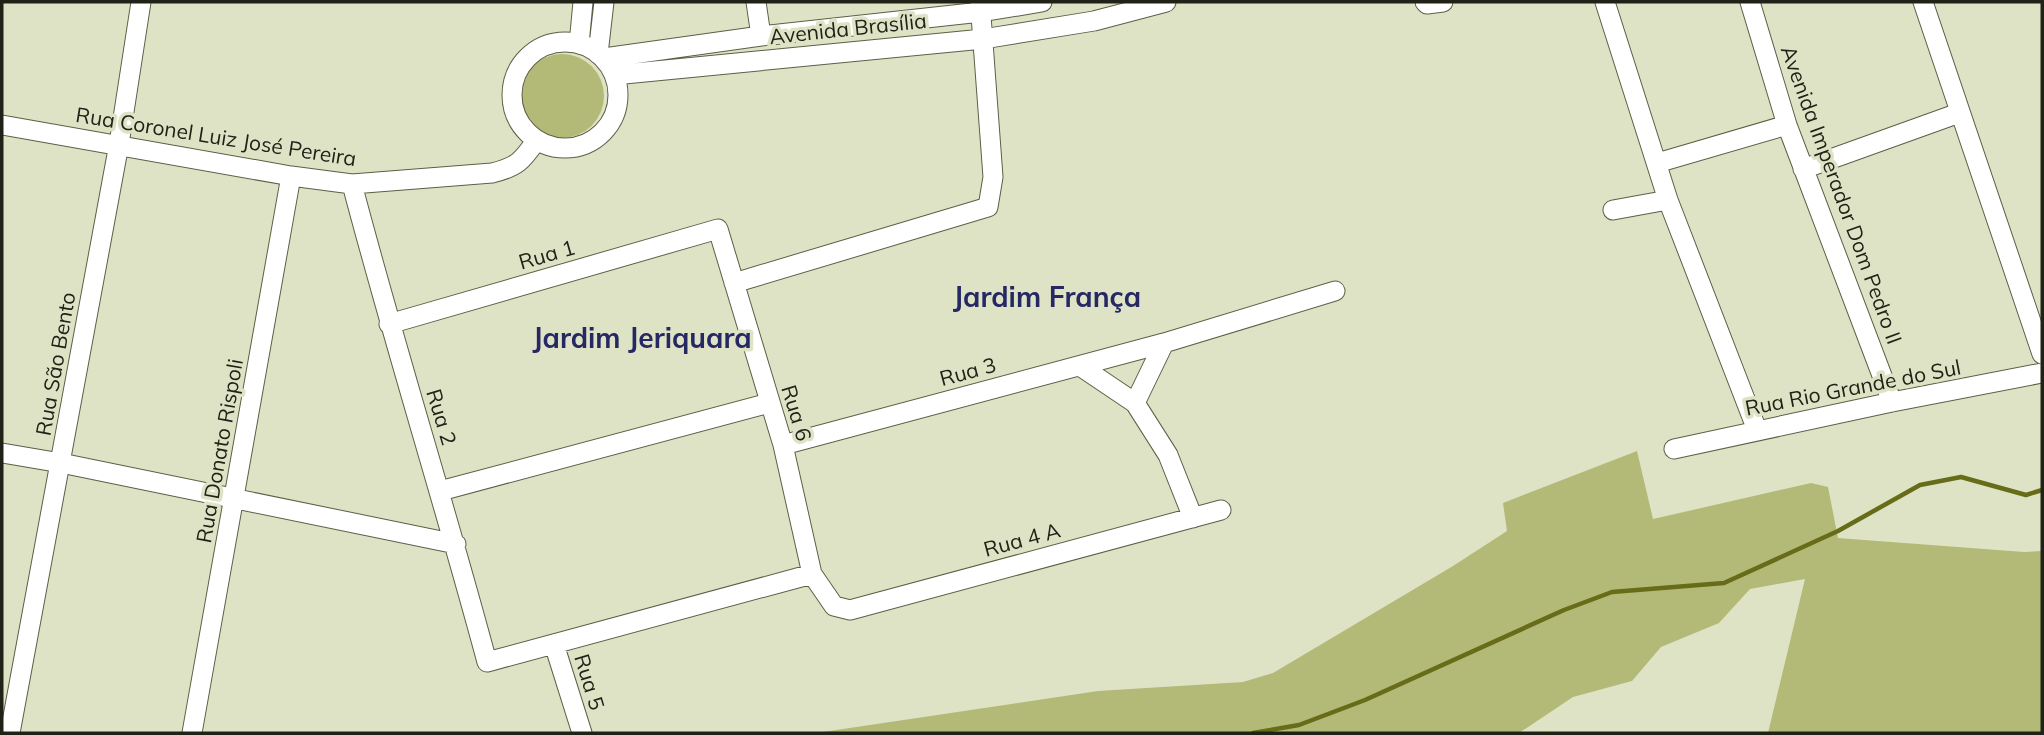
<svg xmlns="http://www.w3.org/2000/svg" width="2044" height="735" viewBox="0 0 2044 735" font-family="Mulish,sans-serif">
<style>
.green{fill:#b3ba77}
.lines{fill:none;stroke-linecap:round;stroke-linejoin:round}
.stream{stroke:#666c17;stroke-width:4.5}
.minor-casing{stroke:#5c5f46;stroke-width:21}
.minor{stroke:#fff;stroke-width:19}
.labels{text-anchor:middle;stroke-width:7;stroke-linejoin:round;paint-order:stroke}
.street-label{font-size:21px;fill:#202217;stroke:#dfe3c6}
.district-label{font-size:28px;font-weight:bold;fill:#252862;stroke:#dfe3c6}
</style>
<rect width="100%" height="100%" fill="#dfe3c6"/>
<path class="green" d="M520 96a42 42 0 1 1 84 0a42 42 0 1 1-84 0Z
M1637 451 1653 519 1811 483 1828 487 1838 538 2024 552 2042 551V733H1768L1805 579 1750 589 1719 623 1661 647 1632 681 1573 697 1519 733H816L1098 691 1243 682 1273 673 1453 566 1507 531 1503 503Z"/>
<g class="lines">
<path class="stream" d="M1253 733 1299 725 1365 700 1564 610 1612 592 1724 583 1838 531 1920 485 1961 477 2026 495 2042 490"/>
<defs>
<path id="minor" d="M756 2 761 36
M1425 2 1427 4 1443 2
M1605 2 1668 200 1757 430
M1750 2 1787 125 1892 402
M1923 2 2042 354
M512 95a53 53 0 1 1 106 0a53 53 0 1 1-106 0Z
M579 44 583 2
M598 54 604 2
M604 58 761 36 981 12 1042 2
M614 75 983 39 1094 21 1166 2
M2 125 291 176 352 184 492 173C517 167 522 161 536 141
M1657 163 1787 125
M1803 169 1959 113
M352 184C394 344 444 502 487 662L812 574
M1613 210 1668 200
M734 283 988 207 993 177 980 2
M389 324 718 229 783 445 812 574 834 606 850 610 1221 510
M1080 366 1135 403 1168 455 1193 518
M1135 403 1164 343
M783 445 1164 343 1335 291
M1674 449 1892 402 2042 373
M2 453 61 463 456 544
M440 491 769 403
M554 644 582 733
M10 733 119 144 141 2
M192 733 291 176"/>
</defs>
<use href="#minor" class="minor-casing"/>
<use href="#minor" class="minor"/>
</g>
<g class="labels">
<g class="street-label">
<text transform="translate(848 29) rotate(-6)" y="7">Avenida Brasília</text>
<text transform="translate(216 137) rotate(9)" y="7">Rua Coronel Luiz José Pereira</text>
<text transform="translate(1841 195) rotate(70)" y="7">Avenida Imperador Dom Pedro II</text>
<text transform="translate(547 255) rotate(-16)" y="7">Rua 1</text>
<text transform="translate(56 364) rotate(-80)" y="7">Rua São Bento</text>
<text transform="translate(968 372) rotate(-15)" y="7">Rua 3</text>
<text transform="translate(1853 388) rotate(-11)" y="7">Rua Rio Grande do Sul</text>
<text transform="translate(796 413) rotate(73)" y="7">Rua 6</text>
<text transform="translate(441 417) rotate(73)" y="7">Rua 2</text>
<text transform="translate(220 451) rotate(-80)" y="7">Rua Donato Rispoli</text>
<text transform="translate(1022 540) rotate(-15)" y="7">Rua 4 A</text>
<text transform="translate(589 682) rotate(73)" y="7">Rua 5</text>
</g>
<g class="district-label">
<text x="1047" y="307">Jardim França</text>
<text x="642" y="348">Jardim Jeriquara</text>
</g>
</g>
<rect width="2044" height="735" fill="none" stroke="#202217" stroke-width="7"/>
</svg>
